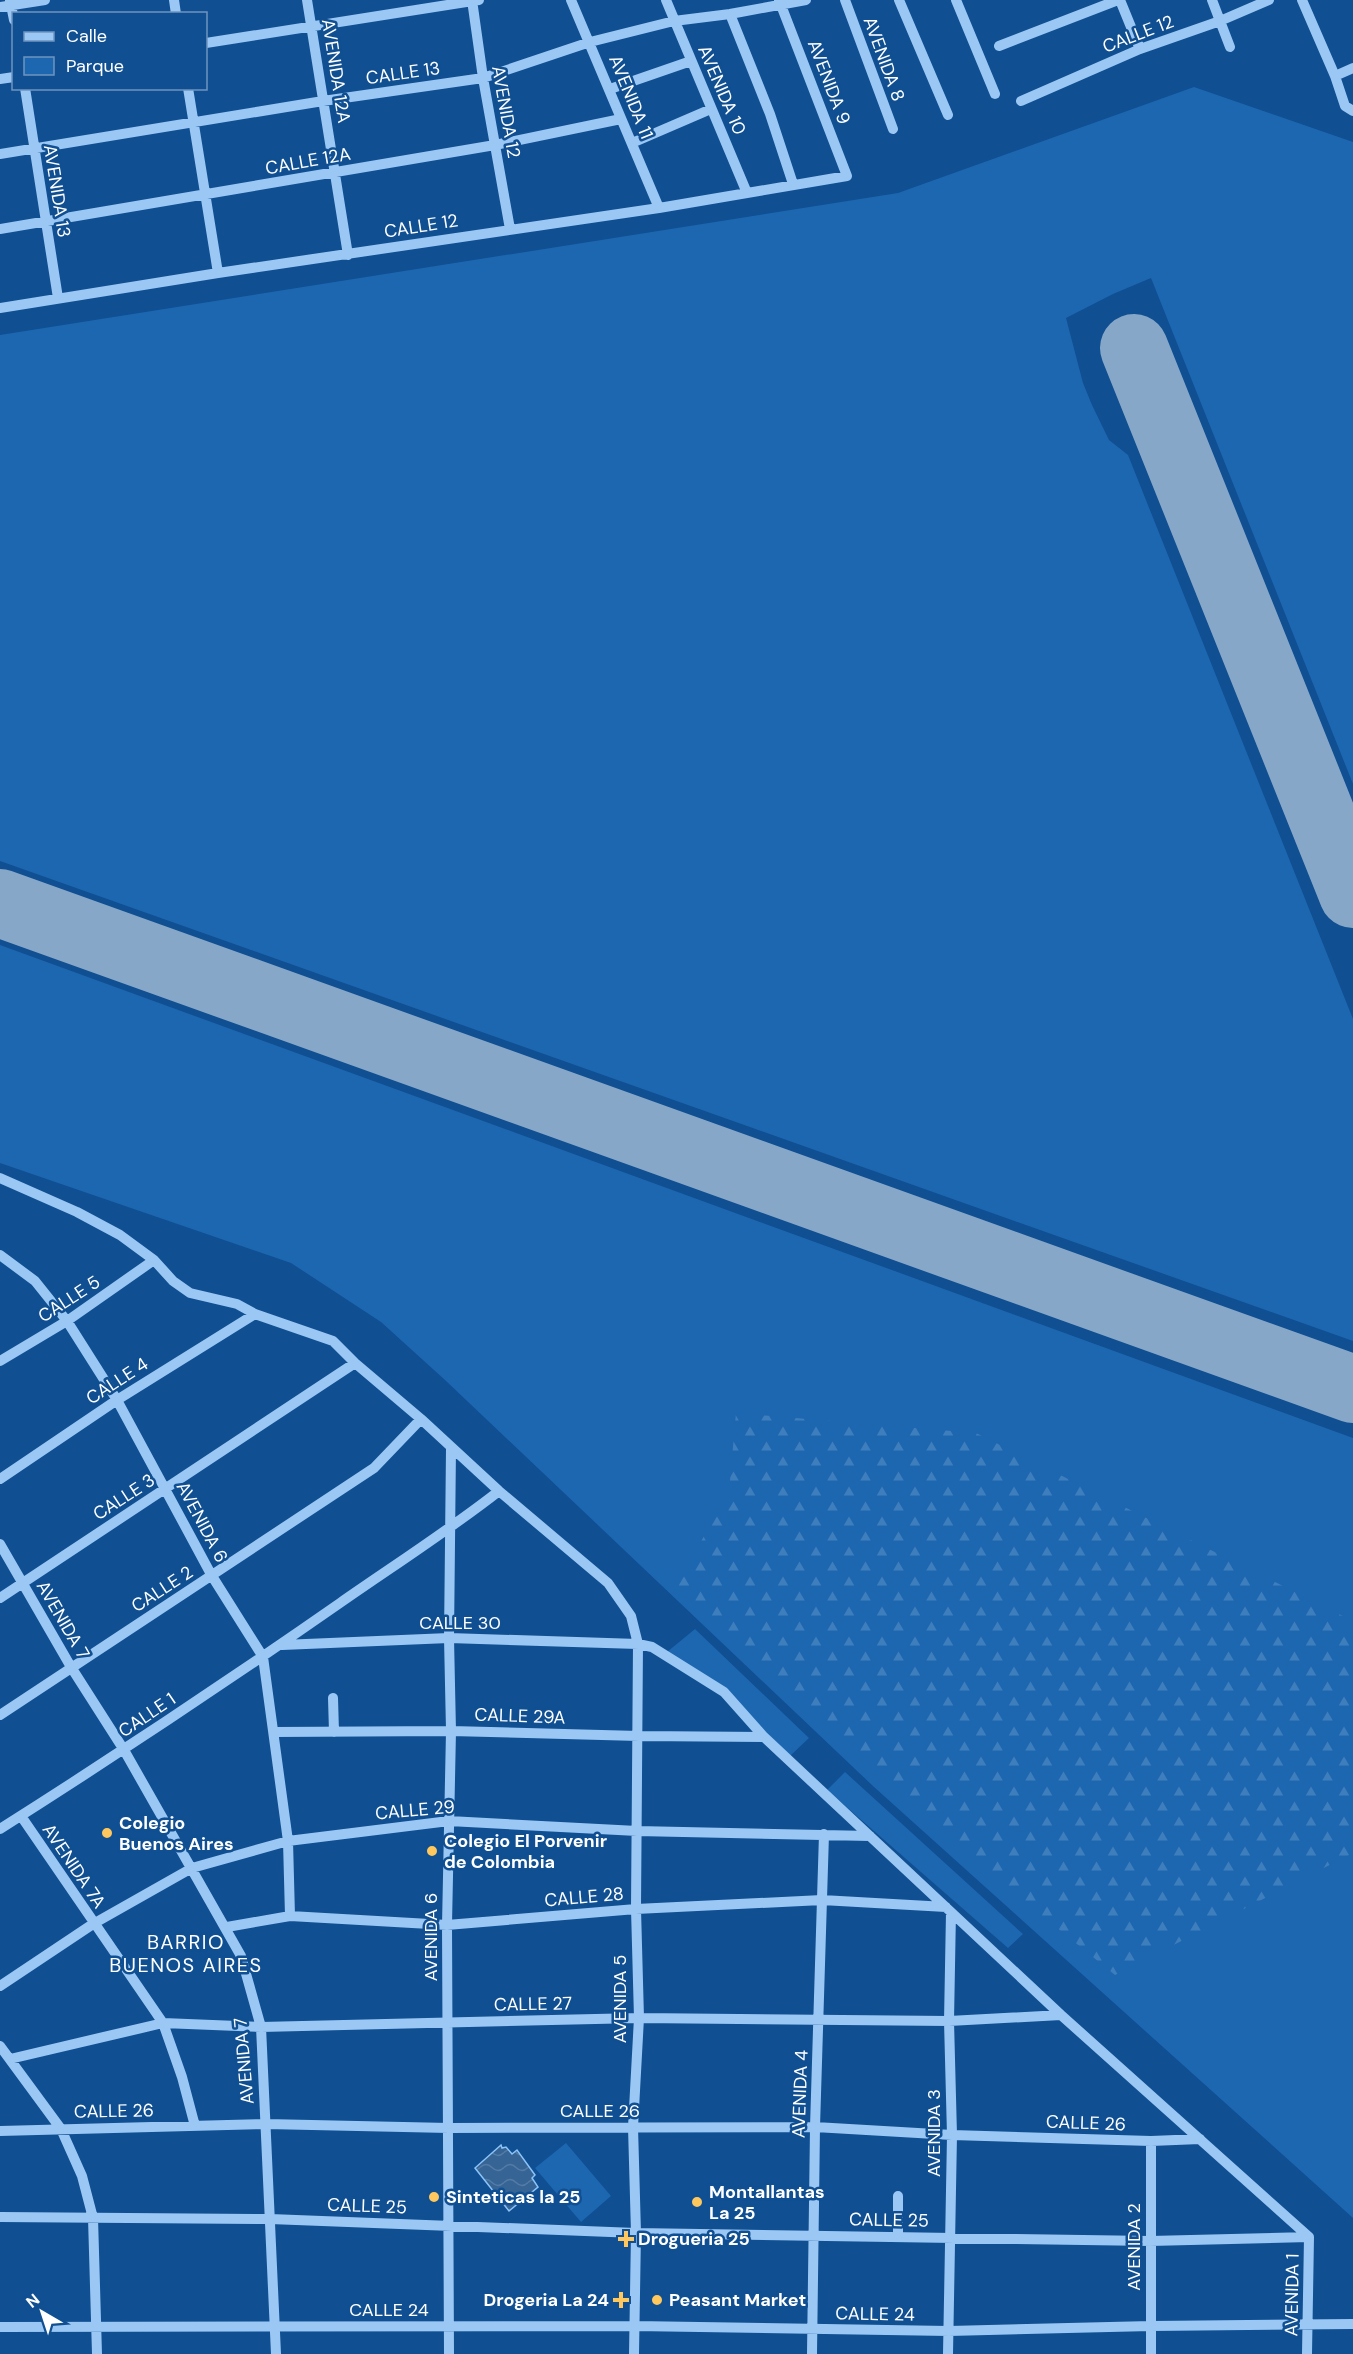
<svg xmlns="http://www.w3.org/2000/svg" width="1353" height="2354" viewBox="0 0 1353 2354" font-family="'DM Sans',sans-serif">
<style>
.green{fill:#1d67b0}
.forest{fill:url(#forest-firs)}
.water{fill:url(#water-waves);stroke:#8cc3f8;stroke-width:1.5}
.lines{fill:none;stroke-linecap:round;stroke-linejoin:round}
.runway{stroke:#87a7c8;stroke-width:68}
.minor{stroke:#9bc7f4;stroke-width:10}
.poi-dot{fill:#ffc85e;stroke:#0f4f92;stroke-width:2}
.labels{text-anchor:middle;stroke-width:5;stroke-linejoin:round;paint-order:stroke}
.street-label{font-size:18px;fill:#fff;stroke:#0f4f92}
.poi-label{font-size:18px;font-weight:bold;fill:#fff;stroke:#0f4f92;text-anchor:start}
.neighbourhood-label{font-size:20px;letter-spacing:1.5px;fill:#fff;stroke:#0f4f92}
</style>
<defs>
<pattern id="forest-firs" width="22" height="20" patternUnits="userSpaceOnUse" patternTransform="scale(1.5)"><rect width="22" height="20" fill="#1d67b0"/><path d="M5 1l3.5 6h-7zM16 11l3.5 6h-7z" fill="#3f7ebc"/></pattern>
<pattern id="water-waves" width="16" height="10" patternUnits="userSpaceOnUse" patternTransform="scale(1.5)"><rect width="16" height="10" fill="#356495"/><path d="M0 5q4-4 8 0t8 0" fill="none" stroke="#537ba5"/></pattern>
</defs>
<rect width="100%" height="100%" fill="#0f4f92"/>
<path class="green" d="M1194 87 1353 142V784L1151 278 1113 294 1066 318 1083 383 1092 405 1109 440 1128 455 1353 1019V1341L0 861V335L898 193Z
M0 945 1353 1438V2218L874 1787 445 1380 381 1322 291 1263 0 1163Z
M695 1629 809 1738 790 1756 724 1691 667 1652Z
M845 1772 1023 1934 1008 1948 827 1790Z
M566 2143 611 2196 581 2222 535 2168Z"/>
<path class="forest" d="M736 1413 976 1433 1353 1621V1853L1115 1975 1001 1882 677 1584 729 1492Z"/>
<path class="water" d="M501 2145 502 2148 506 2147 512 2154 517 2150 535 2175 532 2178 538 2187 509 2211 475 2168Z"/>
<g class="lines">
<path class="runway" d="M1134 348 1353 894
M0 903 1353 1389"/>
<path class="minor" d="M10 0 14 20
M174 0 176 14
M307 0 348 255
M472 0 483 78 510 229
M571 0 659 208
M666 0 747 193
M845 0 893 129
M899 0 948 115
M956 0 995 94
M1120 0 1140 49
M1212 0 1230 47
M1302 0 1335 76 1345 106 1353 111
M0 7 45 0
M730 14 770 114 793 184
M206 43 479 0
M999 46 1118 0
M1335 76 1353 68
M0 79 14 77
M25 88 58 298
M188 88 218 273
M610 89 691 61
M1021 101 1140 49 1220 21 1269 0
M632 143 711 109
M0 154 323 101 483 78 590 42 674 21 730 14 806 0
M0 229 495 145 621 119
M0 308 218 273 659 208 847 176 779 0
M0 1178 77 1212 120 1235 154 1260 173 1281 190 1293 237 1304 255 1314 333 1341 355 1363 421 1419 499 1491 608 1583 631 1616 638 1644 652 1647 724 1692 764 1737 1061 2015 1309 2237
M0 1255 35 1281 67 1321 117 1400 212 1576 263 1657 288 1841 290 1916
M0 1361 67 1321 154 1260
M0 1479 117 1400 255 1314
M0 1544 71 1667 124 1750 241 1956 261 2027 276 2354
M0 1598 355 1363
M282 1645 449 1638 638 1644 636 1909 639 2018 633 2127 636 2233 634 2354
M333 1698 334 1732
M0 1715 374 1468 421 1419
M274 1732 451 1731 639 1736 764 1737
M21 1816 163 2023 182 2077 195 2126
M0 1829C115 1756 228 1681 340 1603 393 1566 448 1531 499 1491
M227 1927 290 1916 447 1925 636 1909 822 1900 946 1907
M0 1986 93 1924 192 1868 288 1841 449 1821 637 1831 870 1836
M0 2046 61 2129 82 2176 93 2218 97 2354
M10 2059 163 2023 261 2027 639 2018 949 2021 1061 2015
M0 2131 266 2124 449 2128 815 2127 952 2135 1151 2141 1200 2139
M1151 2141V2354
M0 2217 270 2219 636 2233 1150 2241 1309 2237
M898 2237V2196
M0 2327 635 2326 949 2331 1151 2326 1353 2324
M449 2354 447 1925 451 1731 449 1638 451 1448
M812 2354 815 2127 824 1834
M948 2354 952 2135 949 2021 951 1912
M1307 2354 1309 2237"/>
</g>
<g class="poi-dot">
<circle cx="107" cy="1833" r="6"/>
<circle cx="432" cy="1851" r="6"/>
<circle cx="434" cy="2197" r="6"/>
<circle cx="697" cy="2202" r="6"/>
<path d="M623 2230h6v6h6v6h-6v6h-6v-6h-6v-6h6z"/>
<path d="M618 2291h6v6h6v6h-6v6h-6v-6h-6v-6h6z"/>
<circle cx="657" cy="2300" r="6"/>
</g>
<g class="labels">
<g class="street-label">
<text transform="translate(1138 34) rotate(-21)" y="6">CALLE 12</text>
<text transform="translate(884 59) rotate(70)" y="6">AVENIDA 8</text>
<text transform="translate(336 71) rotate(81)" y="6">AVENIDA 12A</text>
<text transform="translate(403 73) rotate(-8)" y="6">CALLE 13</text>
<text transform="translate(829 82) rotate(69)" y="6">AVENIDA 9</text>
<text transform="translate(722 90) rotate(67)" y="6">AVENIDA 10</text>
<text transform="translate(631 97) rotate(68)" y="6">AVENIDA 11</text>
<text transform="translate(506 112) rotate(80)" y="6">AVENIDA 12</text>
<text transform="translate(308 161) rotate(-10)" y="6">CALLE 12A</text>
<text transform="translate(57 191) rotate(81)" y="6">AVENIDA 13</text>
<text transform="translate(421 226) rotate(-9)" y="6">CALLE 12</text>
<text transform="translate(69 1299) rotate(-33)" y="6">CALLE 5</text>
<text transform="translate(117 1381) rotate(-33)" y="6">CALLE 4</text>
<text transform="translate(124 1497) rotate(-33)" y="6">CALLE 3</text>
<text transform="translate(202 1522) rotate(62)" y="6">AVENIDA 6</text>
<text transform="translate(162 1589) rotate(-33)" y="6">CALLE 2</text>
<text transform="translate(63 1620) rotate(60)" y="6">AVENIDA 7</text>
<text x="460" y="1629">CALLE 30</text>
<text transform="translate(147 1715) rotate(-34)" y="6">CALLE 1</text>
<text transform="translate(520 1716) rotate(2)" y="6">CALLE 29A</text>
<text transform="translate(415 1810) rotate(-5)" y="6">CALLE 29</text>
<text transform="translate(74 1866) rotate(56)" y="6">AVENIDA 7A</text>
<text transform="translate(584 1897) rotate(-5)" y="6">CALLE 28</text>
<text transform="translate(431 1937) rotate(-90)" y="6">AVENIDA 6</text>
<text transform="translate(620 1999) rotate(-90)" y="6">AVENIDA 5</text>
<text transform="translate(533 2004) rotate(-1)" y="6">CALLE 27</text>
<text transform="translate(244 2061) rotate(-95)" y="6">AVENIDA 7</text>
<text transform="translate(800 2094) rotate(-88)" y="6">AVENIDA 4</text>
<text transform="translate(114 2111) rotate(-1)" y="6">CALLE 26</text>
<text x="600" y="2117">CALLE 26</text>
<text transform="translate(1086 2123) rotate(2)" y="6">CALLE 26</text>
<text transform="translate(934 2133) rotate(-90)" y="6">AVENIDA 3</text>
<text transform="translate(367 2206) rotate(2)" y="6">CALLE 25</text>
<text transform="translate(889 2220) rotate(1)" y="6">CALLE 25</text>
<text transform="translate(1134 2247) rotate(-90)" y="6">AVENIDA 2</text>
<text transform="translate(1292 2295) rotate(-89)" y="6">AVENIDA 1</text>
<text x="389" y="2316">CALLE 24</text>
<text transform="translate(875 2314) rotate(1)" y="6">CALLE 24</text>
</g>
<g class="poi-label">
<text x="119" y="1829">Colegio<tspan x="119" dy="21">Buenos Aires</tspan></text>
<text x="444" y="1847">Colegio El Porvenir<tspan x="444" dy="21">de Colombia</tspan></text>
<text x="709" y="2198">Montallantas<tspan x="709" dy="21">La 25</tspan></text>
<text x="446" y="2203">Sinteticas la 25</text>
<text x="638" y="2245">Drogueria 25</text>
<text x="609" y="2306" text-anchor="end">Drogeria La 24</text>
<text x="669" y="2306">Peasant Market</text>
</g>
<g class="neighbourhood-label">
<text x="186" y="1949">BARRIO<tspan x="186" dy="23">BUENOS AIRES</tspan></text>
</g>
</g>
<rect x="12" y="12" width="195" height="78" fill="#0f4f92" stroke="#6f95be" stroke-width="1.5"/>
<rect x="24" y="32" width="30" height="9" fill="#9bc7f4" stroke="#6f95be" stroke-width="1.5"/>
<text x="66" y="42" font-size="18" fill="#ffffff">Calle</text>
<rect x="24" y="57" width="30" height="18" fill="#1d67b0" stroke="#6f95be" stroke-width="1.5"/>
<text x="66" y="72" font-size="18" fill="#ffffff">Parque</text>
<g transform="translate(42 2312) rotate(321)" stroke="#0f4f92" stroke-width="4.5" paint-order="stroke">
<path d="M0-4.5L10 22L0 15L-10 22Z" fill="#ffffff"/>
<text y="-9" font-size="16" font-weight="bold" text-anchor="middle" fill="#ffffff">N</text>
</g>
</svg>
